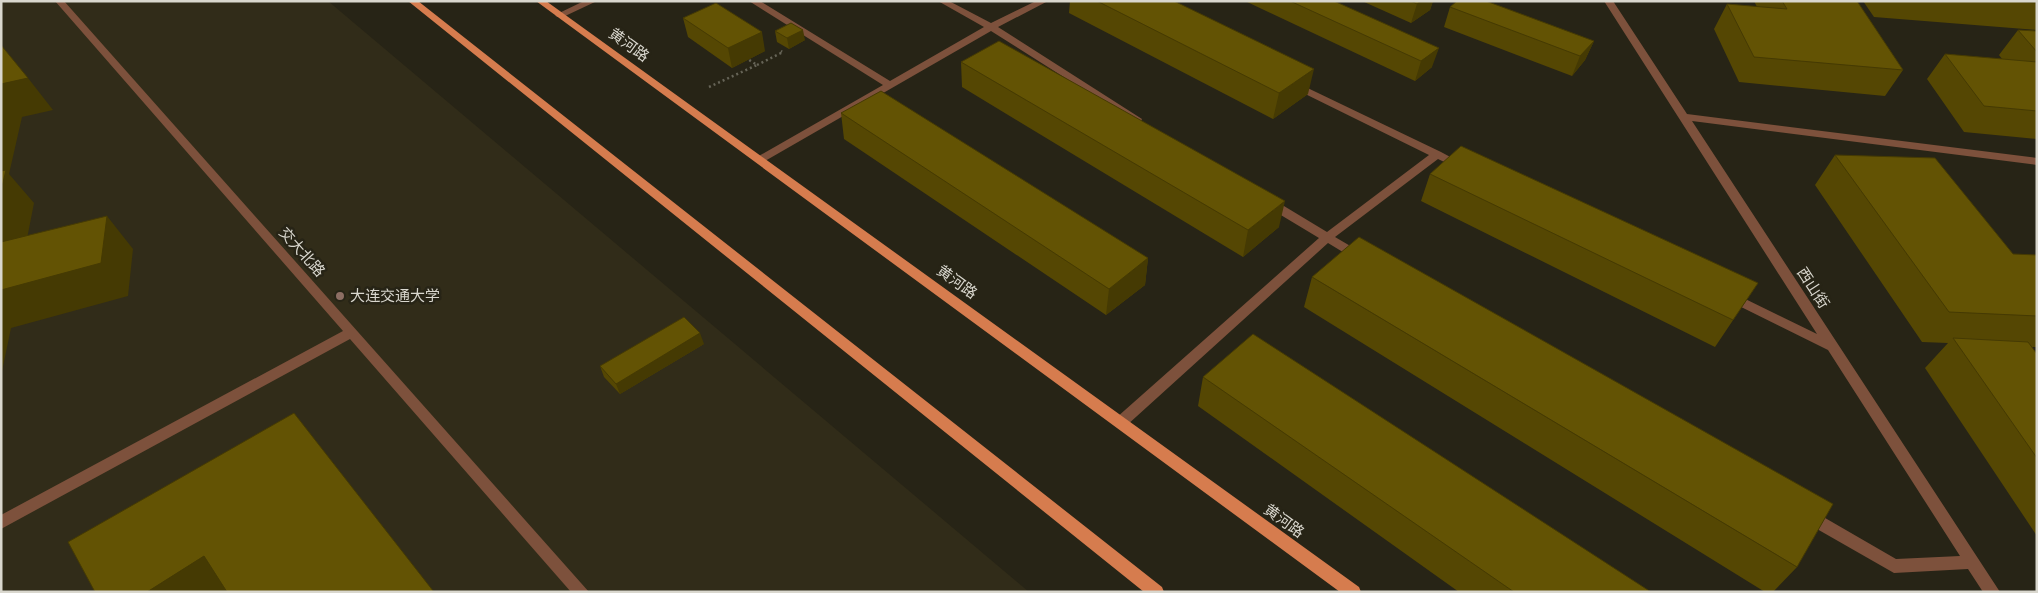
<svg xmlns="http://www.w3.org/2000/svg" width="2038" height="593" viewBox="0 0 2038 593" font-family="Arial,'Noto Sans SC',sans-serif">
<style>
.built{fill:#312c19}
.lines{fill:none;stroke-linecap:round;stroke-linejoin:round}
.path{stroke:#666457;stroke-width:2.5;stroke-dasharray:2 3;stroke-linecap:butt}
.minor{fill:#7d513c;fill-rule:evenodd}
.major{fill:#d67c4e;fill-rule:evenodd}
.wall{fill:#554703}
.shaded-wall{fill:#453a03}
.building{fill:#635304;stroke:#453a03}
.education-dot{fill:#8d6e63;stroke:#272416;stroke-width:2}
.labels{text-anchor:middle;stroke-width:5;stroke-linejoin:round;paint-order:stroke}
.street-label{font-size:15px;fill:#d9d7ce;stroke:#272416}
.poi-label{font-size:15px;fill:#d9d7ce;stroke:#272416;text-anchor:start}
</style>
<rect width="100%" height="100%" fill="#272416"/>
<path class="built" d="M1 1H328L1029 592H1Z"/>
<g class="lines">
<path class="path" d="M757 65 783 52 781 51
M709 87 757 65 746 58"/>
<path class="minor" d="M55 1H64L589 592H571L350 339 1 529V515L343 331Z
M584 1H597L563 17H557L555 15Z
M749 1H760L890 81 984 27 938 1H949L991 23 1036 1H1048L998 27 1142 119 1141 121H1133L991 31 765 161H757L756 159 757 157 883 85Z
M1604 1H1613L1687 114 2037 158V165L1692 121 2000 592H1983L1968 569 1894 573 1803 521 1801 516 1803 511 1808 510 1813 511 1896 559 1960 556 1828 350 1725 299 1723 296 1725 293H1733L1817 334Z
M1293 81 1441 152 1467 166 1461 170 1438 159 1335 237 1364 254 1366 257 1364 260H1356L1328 243 1126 426 1121 428 1116 426 1114 422 1116 418 1319 238 1266 206 1264 203 1266 200H1274L1327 232 1429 155 1289 86V82Z"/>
<path class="major" d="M408 1H418L1162 587 1164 592H1144Z
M536 1H546L1359 587 1361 592H1340Z"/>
</g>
<path class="wall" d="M1070 1H1174L1308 94 1273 119 1069 13Z
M1245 1H1334L1432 67 1415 81Z
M1362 1H1433L1430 10 1411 23Z
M1754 1H1857L1903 70 1885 96 1739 82 1714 29 1727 4 1757 7Z
M1863 1H2037V30L1874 17Z
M1450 7 1594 41 1585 60 1572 76 1444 27Z
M683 18 765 51 732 68 688 37Z
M2018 30 2037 31V139L1964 132 1927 79 1945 54 2002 59 1999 55Z
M775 31 805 40 789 49 777 42Z
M961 62 1279 227 1243 257 962 87Z
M841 113 1148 258 1145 285 1106 315 844 139Z
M1835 155 2013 254 2037 255V347H2032L2037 354V536L1925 368 1948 343 1922 342 1815 185Z
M1430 174 1758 283 1715 347 1421 201Z
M1312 277 1797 567 1773 592H1765L1304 307Z
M704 344 620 394 604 377 600 366Z
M1203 377 1651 592H1459L1198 406Z"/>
<path class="shaded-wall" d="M1421 1H1433L1430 10 1411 23 1417 4Z
M803 30 805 40 789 49 787 38Z
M762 32 765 51 732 68 728 48Z
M1594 41 1585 60 1572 76 1580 56Z
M1439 48 1432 67 1415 81 1421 61Z
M1314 69 1308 94 1273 119 1279 93Z
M28 78 53 110 22 117 9 174 34 203 25 249 1 255V84Z
M1285 201 1279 227 1243 257 1248 230Z
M107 216 133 249 128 296 11 328 1 376V290Z
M1148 258 1145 285 1106 315 1109 289Z
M700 333 704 344 620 394 616 384Z
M204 556 227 592H147Z"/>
<path class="building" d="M1097 1H1174L1314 69 1279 93Z
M1290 1H1334L1439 48 1421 61Z
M1411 1H1421L1417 4Z
M1457 1H1486L1594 41 1580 56 1450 7Z
M1782 1H1857L1903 70 1754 57 1727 4 1787 9Z
M2009 1H2037V3Z
M716 3 762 32 728 48 683 18Z
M791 23 803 30 787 38 775 31Z
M2018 30 2037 31V52Z
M999 41 1285 201 1248 230 961 62Z
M1 45 28 78 1 84Z
M1945 54 2037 62V111L1984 106Z
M881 91 1148 258 1109 289 841 113Z
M1461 146 1758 283 1733 320 1430 174Z
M1835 155 1935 158 2013 254 2037 255V316L1949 312Z
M6 170 1 191V171Z
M107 216 101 263 1 290V242Z
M1359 237 1833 504 1797 567 1312 277Z
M684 317 700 333 616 384 600 366Z
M1253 334 1651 592H1514L1203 377Z
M1953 338 2028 342 2037 354V458Z
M294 413 434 592H227L204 556 147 592H95L68 542Z"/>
<circle class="education-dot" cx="340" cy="296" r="5"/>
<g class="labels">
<g class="street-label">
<text transform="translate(629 45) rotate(36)" y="5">黄河路</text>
<text transform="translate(302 252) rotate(48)" y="5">交大北路</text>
<text transform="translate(957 282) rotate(36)" y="5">黄河路</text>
<text transform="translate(1813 288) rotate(57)" y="5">西山街</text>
<text transform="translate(1284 521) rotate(36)" y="5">黄河路</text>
</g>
<g class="poi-label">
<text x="350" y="301">大连交通大学</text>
</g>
</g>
<rect width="2038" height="593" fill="none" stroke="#d9d7ce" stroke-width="5"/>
</svg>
